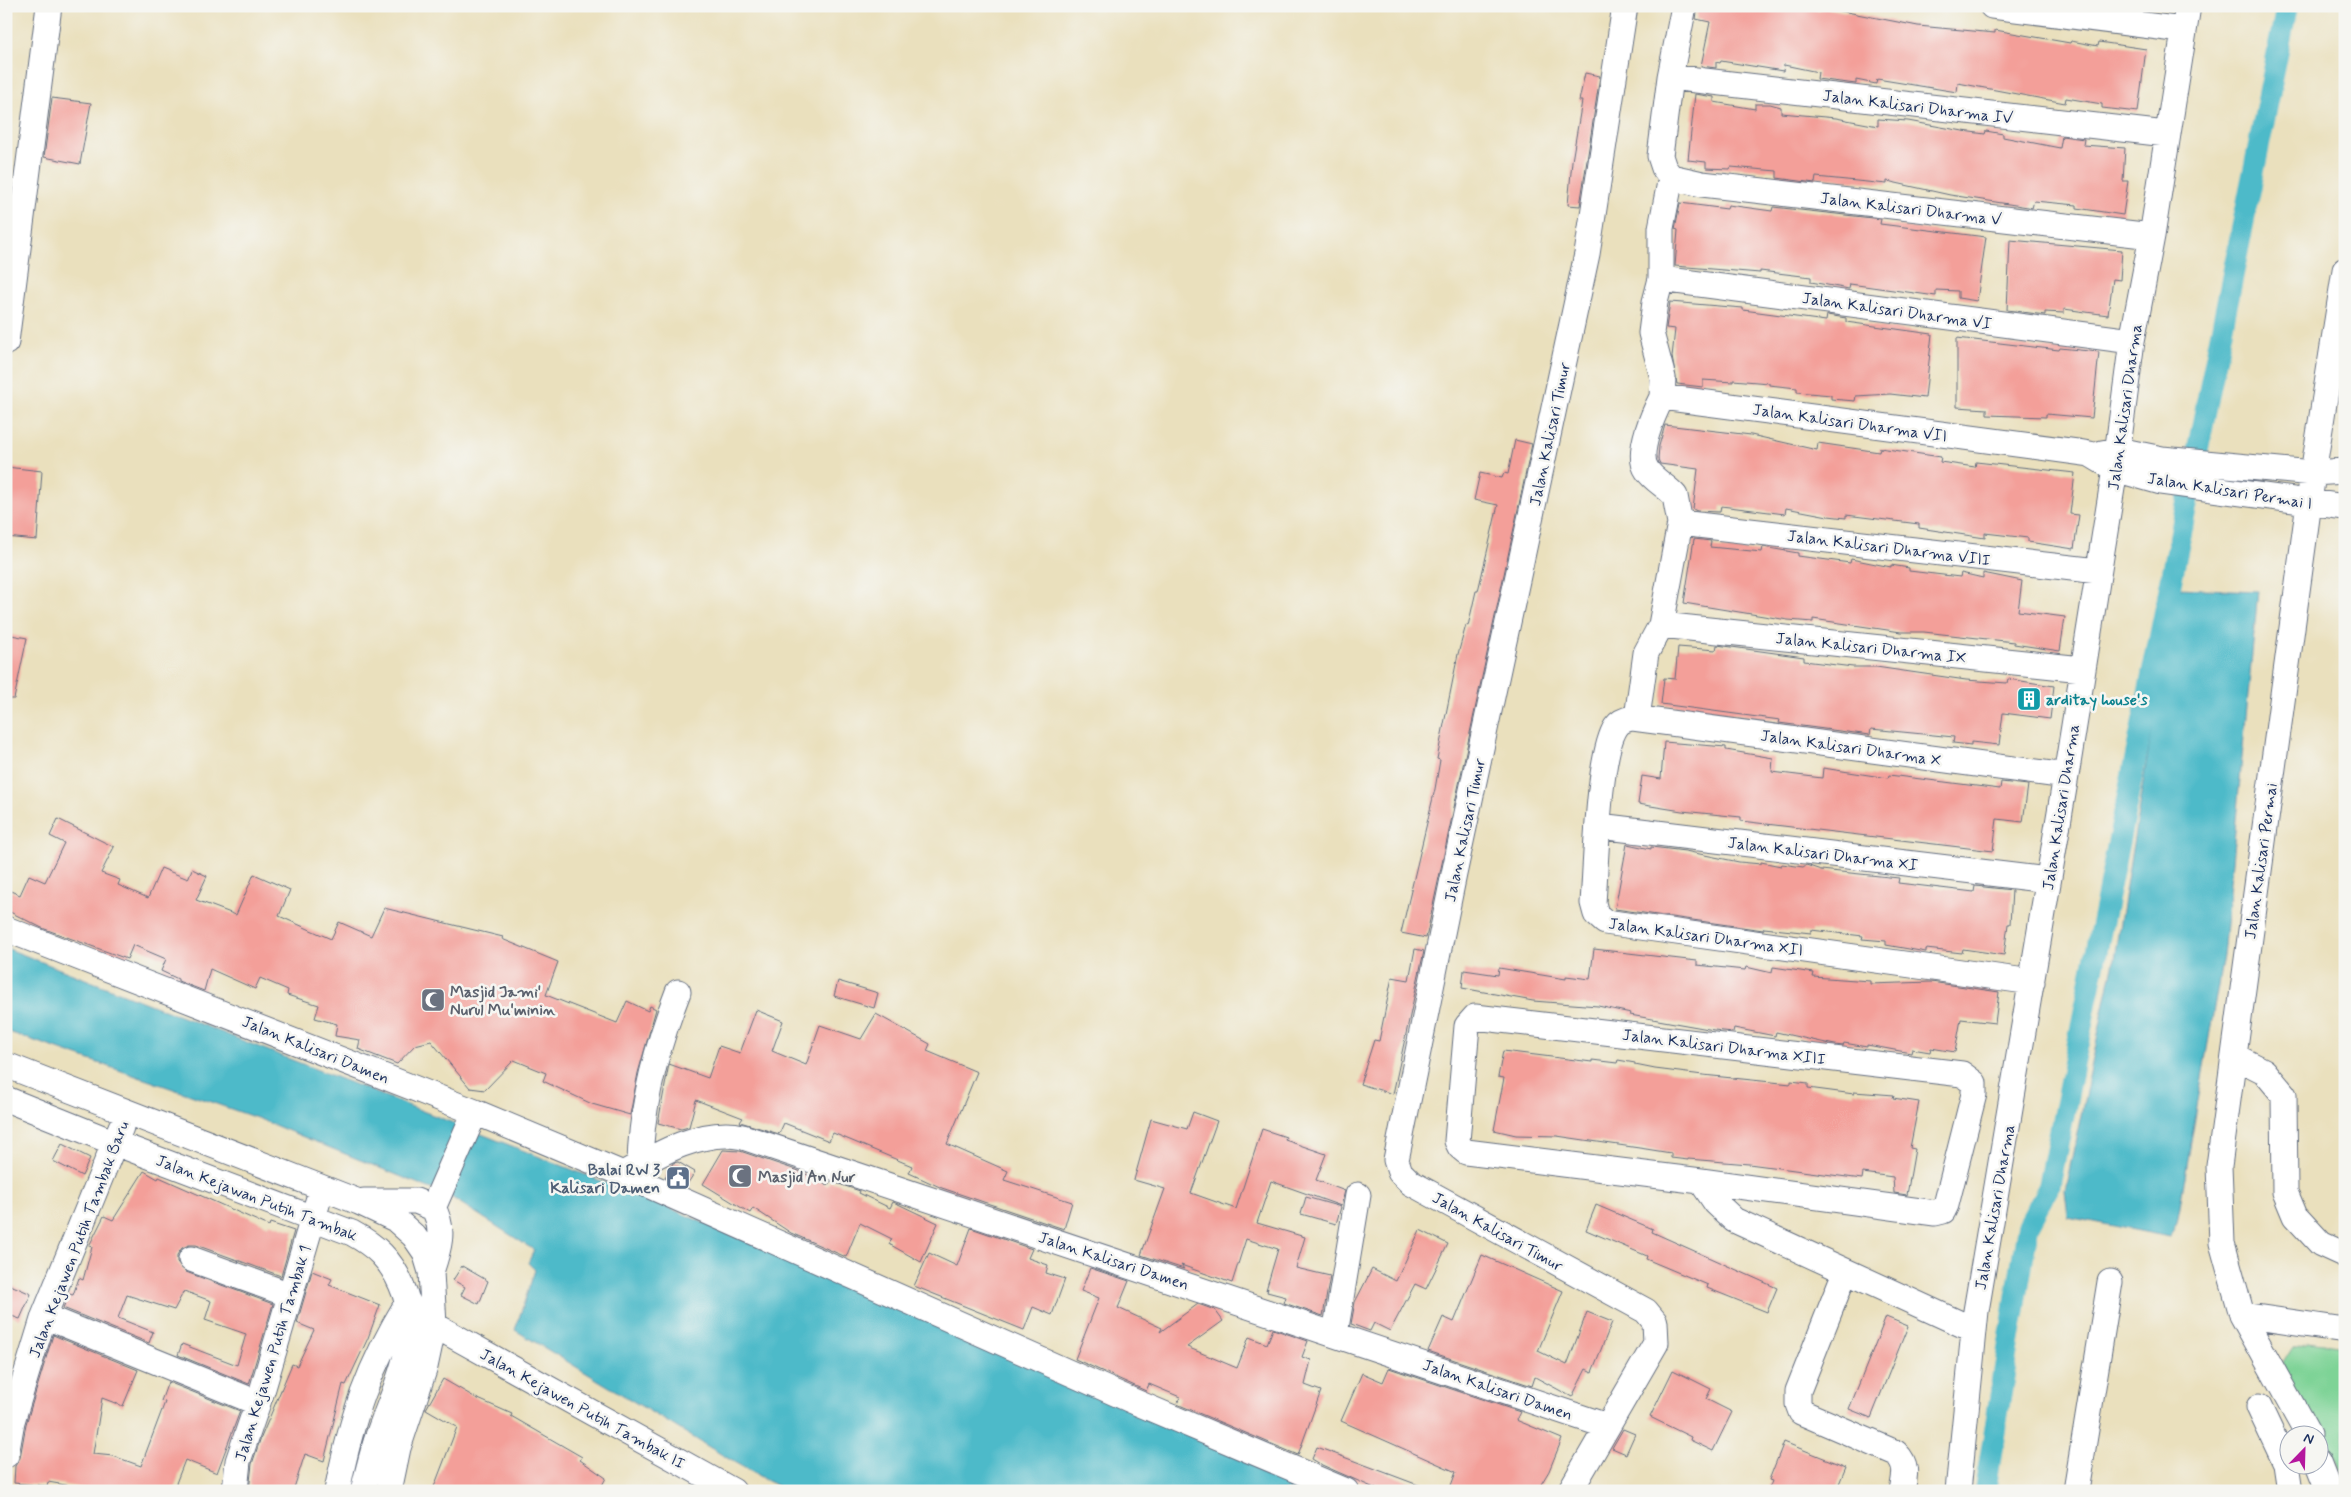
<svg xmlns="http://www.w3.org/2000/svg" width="2351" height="1497" viewBox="0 0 2351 1497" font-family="Mynerve,sans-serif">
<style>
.green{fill:#7ed396;stroke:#4c817a}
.water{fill:#4ebac9;stroke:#347494}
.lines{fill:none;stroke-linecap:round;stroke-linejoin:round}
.canal{stroke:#4ebac9;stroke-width:22}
.building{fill:#f39f99}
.minor-casing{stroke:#636d7f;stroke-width:27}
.minor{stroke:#fff;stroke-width:25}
.labels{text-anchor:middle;stroke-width:5;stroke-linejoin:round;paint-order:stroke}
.street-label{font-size:16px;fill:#1b2f5e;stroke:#f6f6f2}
.culture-label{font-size:16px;font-weight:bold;fill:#0d838f;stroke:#f6f6f2;text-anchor:start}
.worship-label{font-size:16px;font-weight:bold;fill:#5b616d;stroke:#f6f6f2;text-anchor:start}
.service-label{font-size:16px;font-weight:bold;fill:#4e5e75;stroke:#f6f6f2;text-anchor:end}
</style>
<rect width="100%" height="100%" fill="#f6f6f2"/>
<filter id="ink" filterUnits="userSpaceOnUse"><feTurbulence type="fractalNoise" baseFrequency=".02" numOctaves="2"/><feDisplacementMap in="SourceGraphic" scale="10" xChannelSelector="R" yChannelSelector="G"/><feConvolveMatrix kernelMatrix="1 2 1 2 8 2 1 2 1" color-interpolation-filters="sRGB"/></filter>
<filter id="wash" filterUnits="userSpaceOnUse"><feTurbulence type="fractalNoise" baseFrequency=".0096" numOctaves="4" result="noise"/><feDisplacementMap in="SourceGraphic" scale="20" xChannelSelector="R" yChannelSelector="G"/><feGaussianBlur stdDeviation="1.12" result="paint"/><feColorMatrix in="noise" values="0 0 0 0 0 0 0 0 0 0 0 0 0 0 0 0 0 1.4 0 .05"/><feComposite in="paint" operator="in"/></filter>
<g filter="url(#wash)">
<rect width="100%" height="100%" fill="#eae0bd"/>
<path class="green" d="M2309 1342 2345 1347V1480L2327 1437 2289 1384 2283 1363 2293 1347Z"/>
<path class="water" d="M2175 588 2258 591 2223 956 2177 1223 2170 1237 2068 1217 2065 1190 2113 965Z
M6 948 660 1204 1217 1446 1312 1491H786L734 1462 515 1330 535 1270 528 1263 534 1250 451 1197 257 1118 6 1031Z"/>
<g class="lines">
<path class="canal" d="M1985 1491 2028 1226 2049 1187 2287 6"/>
</g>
<g id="blocks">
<path class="building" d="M1698 6H1802L1820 10 1821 7 1918 26 1995 33V30L2070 43 2071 41 2098 46 2099 42 2146 49 2138 112 2102 108V104L2066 98 2065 103 1958 83 1957 92 1877 79 1876 84 1856 80V84L1817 79 1818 72 1784 65 1783 71 1721 61 1720 63 1716 62V68L1701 66 1710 22 1696 19Z
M1585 73 1600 76 1580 206 1568 205 1572 161 1582 101H1579Z
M1695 94 1714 97V102L1755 109V104H1770L1781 107V113L1836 118 1878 126V119L1908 121 1963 131 1985 134 1986 131 2003 134V137L2060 148 2062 136 2084 139 2083 145 2125 148 2123 181H2128L2123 215 2077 208V205L2034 201 2032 208 2028 207 1950 195 1887 181V184L1816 177 1815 183 1777 178V171L1731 167 1730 169 1706 168V162L1688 160Z
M52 98 91 103 80 164 44 157Z
M1680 203 1727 209 1728 205 1772 211 1773 207 1881 219 1880 224 1986 237 1977 301 1958 298V291L1936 290V296L1850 284 1849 289 1811 282V277L1760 271V273L1675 266 1678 230 1675 229Z
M2010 240 2122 250 2120 280 2113 279 2108 315 2064 309V313L2045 312V315L2007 310Z
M1670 302 1743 308V310L1766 313 1826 321 1827 315 1846 318V322L1932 334 1925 398 1890 394 1856 396 1855 401 1831 399V395L1797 392V388L1769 385V383L1733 380V382L1703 380V387L1677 384 1672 357 1675 329 1666 328Z
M1957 338 2059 350 2060 348 2099 352 2092 418 2046 414V417L1987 415V409L1957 407Z
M1665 425 1751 435 1817 450 1818 443 1879 452 1880 448 1941 457 1940 462 1975 467 1976 462 2075 473 2070 514 2079 515 2074 549 2028 542V538L1985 533V538L1919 528V524L1846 515V518L1828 516 1786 508 1785 514 1721 506 1720 512 1697 511 1693 509 1698 469 1660 464 1658 459 1659 446Z
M1515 440 1532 444 1426 938 1401 933 1435 789 1440 760 1437 759 1458 654 1466 625 1468 626 1476 591H1478L1498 505 1474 500 1480 473 1502 478 1504 473 1508 474Z
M6 467 42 471 37 540 6 537Z
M1694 539 1711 541 1710 547 1762 552 1763 547 1798 553V556L1850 563 1851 559 1891 567V565L1909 568V571L1960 577 1961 573 1983 578V573L2022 581 2018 611 2065 617 2060 651 2014 644V642L1924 632H1901L1813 619V622L1788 620 1684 603Z
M6 634 27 638 14 699H6Z
M1717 645 1804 657V661L1853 667H1876L1966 680 2007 683 2008 679 2054 686 2050 719 2003 713 1999 745 1971 742V745L1953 743 1954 737 1871 729 1870 735 1779 723 1780 720 1661 704 1664 678 1675 679 1678 647 1716 650Z
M1664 742 1726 747V750L1773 758 1772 772 1822 778 1823 768 1888 778 1889 775 2000 789 2001 782 2028 785 2023 822 1997 819 1993 851 1741 821V817L1682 811 1638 804 1642 776 1661 779Z
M58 819 114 847 101 873 120 880 118 885 148 898 161 868 188 879 192 869 207 876 196 900 236 915 254 874 290 890 279 916 331 939 339 922 371 936 384 908 503 937 502 939 558 962 546 995 617 1023 627 1001 648 1011 650 1006 656 1009 638 1073 630 1115 592 1104 543 1081 546 1073 514 1060 485 1090 470 1088 431 1041 415 1045 397 1064 358 1049 360 1040 335 1036 337 1024 315 1018 319 1005 287 995 288 990 260 978 255 989 210 969 204 991 178 981V979L161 971 166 959 133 945 127 959 42 928 6 910V889L20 895 29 875 45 882 64 843 50 836Z
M1627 844 1651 849V847L1685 851 1739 862 1761 864V862L1781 866 1782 864 1803 867 1806 865 1821 870 1899 878 1898 883 1974 892 1975 886 2012 890 2010 924H2008L2004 955 1963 949 1962 953 1926 949V952L1886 945V941L1862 939 1863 936 1811 930V933L1764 928 1763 930 1615 909Z
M1415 949 1424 951 1393 1094 1360 1084 1374 1040 1379 1041 1392 977 1409 980Z
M1594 949 1697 961V965L1745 970 1746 967 1772 973 1773 967 1814 973 1813 977 1870 981V984L1931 982 1999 992 1995 1023 1961 1019 1955 1052 1931 1048 1930 1052 1912 1049 1911 1053 1867 1045V1047L1844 1043 1843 1046 1835 1045 1776 1032 1775 1036 1734 1028 1733 1032 1714 1030 1630 1015 1631 1013 1598 1006 1533 1001 1462 988 1464 970 1498 975 1499 968 1566 979V976L1590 979Z
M838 981 878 993 874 1008 834 996Z
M756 1010 783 1021 772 1051 806 1065 820 1025 861 1039 876 1014 930 1044 927 1051 977 1072 947 1144 1008 1171 1004 1180 1072 1202 1064 1229 942 1188 909 1173 912 1166 833 1133 829 1141 784 1123 779 1134 740 1122 743 1118 696 1100 689 1127 681 1129 658 1123 669 1064 708 1078 719 1046 740 1053Z
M1503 1051 1592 1062V1060L1617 1063 1618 1060 1635 1063V1065L1655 1069 1703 1075 1791 1084V1081L1808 1083V1088L1854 1094V1092L1894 1095 1893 1098 1919 1102 1910 1148 1915 1149 1907 1195 1894 1193 1893 1177 1863 1173 1862 1179 1749 1164 1688 1159V1160L1671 1158V1153L1646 1149 1557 1136 1516 1135 1494 1130 1504 1078 1498 1077Z
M1193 1112 1217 1121 1191 1193 1236 1209 1262 1129 1286 1137 1285 1140 1326 1154 1316 1180 1345 1191 1341 1206 1271 1181 1257 1223 1305 1237 1296 1268 1330 1276 1323 1316 1284 1303 1286 1297 1267 1292 1268 1288 1266 1290 1278 1249 1246 1239 1232 1283 1181 1265 1184 1269 1141 1255 1165 1189 1134 1180 1151 1119 1187 1129Z
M62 1144 90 1158 82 1176 53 1161Z
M723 1150 740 1151 802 1172 828 1186 830 1181 860 1191 859 1193 890 1208 893 1202 898 1204 938 1223 921 1262 889 1244 892 1239 860 1223 846 1257 791 1233 753 1208 750 1213 703 1184Z
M678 1162 695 1172 686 1186 665 1177 673 1163Z
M144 1171 158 1179 159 1177 269 1226 270 1223 294 1231 281 1276 196 1245H189L182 1248 177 1255V1262L186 1272 273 1304 249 1384 178 1355 182 1344 237 1365 246 1334 205 1320 211 1301 184 1291 174 1310 127 1295 118 1318 153 1332 149 1343 63 1308 69 1294 73 1295 79 1278 83 1280 92 1247 89 1246 104 1216 113 1220Z
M1306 1197 1341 1207 1336 1224 1301 1214Z
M1596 1205 1653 1229 1652 1232 1777 1288 1767 1312 1707 1288 1708 1285 1646 1259 1647 1256 1586 1230Z
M971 1228 1032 1249 1028 1258 1048 1265 1046 1273 1065 1279 1052 1315 1033 1307 1024 1330 914 1286 929 1253 957 1266Z
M1420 1230 1448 1244 1426 1289 1415 1284 1390 1331 1374 1323 1370 1331 1351 1324 1355 1302 1372 1269 1396 1281Z
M1482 1255 1563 1291 1538 1351 1567 1365 1587 1312 1612 1322 1592 1372 1586 1369 1572 1397 1535 1377 1532 1386 1428 1351 1443 1317 1454 1322Z
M462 1266 488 1281 479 1304 461 1295 465 1287 453 1280Z
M1090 1268 1129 1281 1118 1308 1162 1328 1160 1332 1198 1304 1215 1310 1223 1321 1187 1347 1237 1368 1249 1337 1267 1344 1273 1329 1308 1341 1302 1357 1311 1360 1305 1385 1321 1391 1298 1455 1177 1404 1180 1397 1149 1384 1146 1391 1075 1359 1099 1298 1081 1291Z
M312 1271 332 1279 329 1285 380 1305 368 1338 346 1385 343 1384 324 1461 305 1454 293 1491H249L252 1464 260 1440 292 1364 297 1366 314 1330 297 1323Z
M6 1283 31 1294 20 1319 6 1314Z
M1886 1317 1908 1326 1871 1418 1849 1409Z
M53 1335 138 1370 123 1406 102 1398 93 1454 113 1456 141 1466 165 1402 161 1401 168 1382 240 1411 217 1473 185 1460 173 1491H100L48 1482 47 1486 14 1483 15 1466 20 1458 26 1424Z
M1389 1368 1520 1412 1516 1420 1562 1439 1549 1471 1537 1491H1449L1456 1472 1341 1421 1362 1373 1383 1382Z
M1673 1370 1711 1389 1706 1399 1732 1412 1713 1451 1690 1440 1691 1437 1650 1417Z
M443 1379 476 1398 512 1414 511 1416 582 1457 580 1460 606 1478 599 1491H444L434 1487 457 1427 426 1409Z
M1623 1429 1635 1434 1626 1454 1612 1448Z
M1784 1442 1846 1467 1836 1491H1768L1772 1481 1769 1480Z
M1317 1447 1429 1489V1491H1381L1322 1465 1312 1459Z"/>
</g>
</g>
<g filter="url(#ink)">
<use href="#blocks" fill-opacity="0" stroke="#636d7f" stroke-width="1"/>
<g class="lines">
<defs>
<path id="minor" d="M1992 6 2183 30
M1670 77 2166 134
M1671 177 1702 184 2152 236
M1671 177 1664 168 1660 156 1670 77 1684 6
M1661 279 2132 341
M6 342 49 6
M1662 397 1663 378 1651 333 1655 302 1661 279V228L1671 177
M2102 453 2118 450 2162 459 2313 473 2345 471
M1680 523 2098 571
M1661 625 2082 669
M1637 718 1646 653 1661 625 1680 523 1675 496C1667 486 1654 481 1647 470 1635 453 1654 413 1662 397L2077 452 2090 454 2115 469 2161 482 2345 507
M1599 826 2048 880
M6 929 475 1112 623 1174 1133 1401 1346 1491
M2032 982 1605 922 1596 914 1593 903C1596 865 1598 754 1616 727 1620 721 1626 719 1633 718L2066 776
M1475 1017 1962 1074 1974 1083V1094L1946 1205 1943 1211 1935 1213 1701 1181 1466 1152 1460 1147 1457 1141 1467 1026Z
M2234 1056 2264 1071 2284 1095 2285 1192 2295 1216 2321 1244 2345 1255
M6 1065 359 1202 395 1219 414 1236 425 1252 431 1272 434 1325 425 1367 398 1448 389 1491
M6 1099 115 1143 352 1233C376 1246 390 1259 401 1284 426 1338 392 1391 376 1442 371 1458 367 1475 363 1491
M640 1164C641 1107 657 1046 678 992
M623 1174C656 1155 704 1127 743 1137L1607 1426
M1701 1181 1716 1203 1734 1220 1974 1330
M364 1201H416L433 1208C446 1229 438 1251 431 1272
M433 1208 475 1112
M191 1259 290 1295
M1845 1272 1798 1391V1404L1801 1412 1896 1453C1908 1465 1905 1475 1902 1491
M2242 1315 2345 1330
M44 1316 258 1403
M434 1325 733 1491
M1335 1334 1358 1195
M2259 1407 2286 1464 2290 1491
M2308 1434 2242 1315 2222 1243 2219 1166 2313 473 2345 270
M6 1455 12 1421 44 1316 121 1127
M2318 1463 2329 1491
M235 1491 238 1461 263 1388 318 1201
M337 1491C352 1416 368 1368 408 1302
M1570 1491 1656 1343 1655 1322 1646 1311 1411 1183 1400 1172 1396 1160 1454 874 1587 254 1625 6
M1958 1491 1976 1311 2066 776 2115 469 2132 341 2152 236 2188 6
M2076 1491 2110 1282"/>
</defs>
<use href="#minor" class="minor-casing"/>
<use href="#minor" class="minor"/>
</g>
</g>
<defs>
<symbol id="building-square" viewBox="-11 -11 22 22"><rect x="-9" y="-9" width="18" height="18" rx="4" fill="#0f9aa8" stroke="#f6f6f2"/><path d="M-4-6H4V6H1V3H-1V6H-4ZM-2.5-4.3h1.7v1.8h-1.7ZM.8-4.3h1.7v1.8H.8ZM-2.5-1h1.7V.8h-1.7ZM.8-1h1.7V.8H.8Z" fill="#fff"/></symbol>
<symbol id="mosque-square" viewBox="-11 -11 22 22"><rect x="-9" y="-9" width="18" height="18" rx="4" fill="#6b7280" stroke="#f6f6f2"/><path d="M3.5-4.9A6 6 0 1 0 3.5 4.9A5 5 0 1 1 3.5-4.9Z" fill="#fff"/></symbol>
<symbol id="civic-square" viewBox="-11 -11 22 22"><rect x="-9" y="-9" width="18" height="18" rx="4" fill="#5c6f8a" stroke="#f6f6f2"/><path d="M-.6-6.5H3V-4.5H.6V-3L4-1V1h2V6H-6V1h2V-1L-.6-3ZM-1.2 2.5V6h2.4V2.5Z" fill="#fff"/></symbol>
</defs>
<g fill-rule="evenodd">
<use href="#building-square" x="2015" y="685" width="28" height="28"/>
<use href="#mosque-square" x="419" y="986" width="28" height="28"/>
<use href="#mosque-square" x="726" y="1162" width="28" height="28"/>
<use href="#civic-square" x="664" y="1164" width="28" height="28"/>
</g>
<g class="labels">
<g class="street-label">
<text transform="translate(1918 106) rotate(7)" y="6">Jalan Kalisari Dharma IV</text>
<text transform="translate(1911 208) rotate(7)" y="6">Jalan Kalisari Dharma V</text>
<text transform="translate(1897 310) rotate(8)" y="6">Jalan Kalisari Dharma VI</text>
<text transform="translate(2124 407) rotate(-82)" y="6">Jalan Kalisari Dharma</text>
<text transform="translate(1850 422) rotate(8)" y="6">Jalan Kalisari Dharma VII</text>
<text transform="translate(1549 434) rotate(-78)" y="6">Jalan Kalisari Timur</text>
<text transform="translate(2230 490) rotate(9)" y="6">Jalan Kalisari Permai I</text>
<text transform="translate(1889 547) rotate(7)" y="6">Jalan Kalisari Dharma VIII</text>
<text transform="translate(1871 647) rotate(6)" y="6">Jalan Kalisari Dharma IX</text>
<text transform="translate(1851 747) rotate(8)" y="6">Jalan Kalisari Dharma X</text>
<text transform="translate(2060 807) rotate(-81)" y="6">Jalan Kalisari Dharma</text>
<text transform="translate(1464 830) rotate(-78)" y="6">Jalan Kalisari Timur</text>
<text transform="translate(1823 853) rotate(7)" y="6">Jalan Kalisari Dharma XI</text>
<text transform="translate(2260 861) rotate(-82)" y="6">Jalan Kalisari Permai</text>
<text transform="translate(1706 936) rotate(8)" y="6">Jalan Kalisari Dharma XII</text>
<text transform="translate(1724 1046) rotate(7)" y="6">Jalan Kalisari Dharma XIII</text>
<text transform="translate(316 1049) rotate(22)" y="6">Jalan Kalisari Damen</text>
<text transform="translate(257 1197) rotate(21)" y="6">Jalan Kejawan Putih Tambak</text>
<text transform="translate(1994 1207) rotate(-80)" y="6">Jalan Kalisari Dharma</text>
<text transform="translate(1498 1231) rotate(29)" y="6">Jalan Kalisari Timur</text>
<text transform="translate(78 1239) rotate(-69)" y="6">Jalan Kejawen Putih Tambak Baru</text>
<text transform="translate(1114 1260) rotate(18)" y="6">Jalan Kalisari Damen</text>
<text transform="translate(272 1353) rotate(-73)" y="6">Jalan Kejawen Putih Tambak 1</text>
<text transform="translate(1498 1389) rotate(19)" y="6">Jalan Kalisari Damen</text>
<text transform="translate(583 1408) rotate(29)" y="6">Jalan Kejawen Putih Tambak II</text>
</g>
<g class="culture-label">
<text x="2046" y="705">arditay house's</text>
</g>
<g class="worship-label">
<text x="450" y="997">Masjid Jami'<tspan x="450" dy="18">Nurul Mu'minin</tspan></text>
<text x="758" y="1182">Masjid An Nur</text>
</g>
<g class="service-label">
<text x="660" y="1175">Balai RW 3<tspan x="660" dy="18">Kalisari Damen</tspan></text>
</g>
</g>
<rect width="2351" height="1497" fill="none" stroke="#f6f6f2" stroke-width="25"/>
<g transform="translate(2304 1450) rotate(23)"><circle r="24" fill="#f6f6f2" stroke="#9ea6b7"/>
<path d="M0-4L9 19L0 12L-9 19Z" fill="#b5179e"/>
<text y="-8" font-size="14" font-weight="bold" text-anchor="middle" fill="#1b2f5e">N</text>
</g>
</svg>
